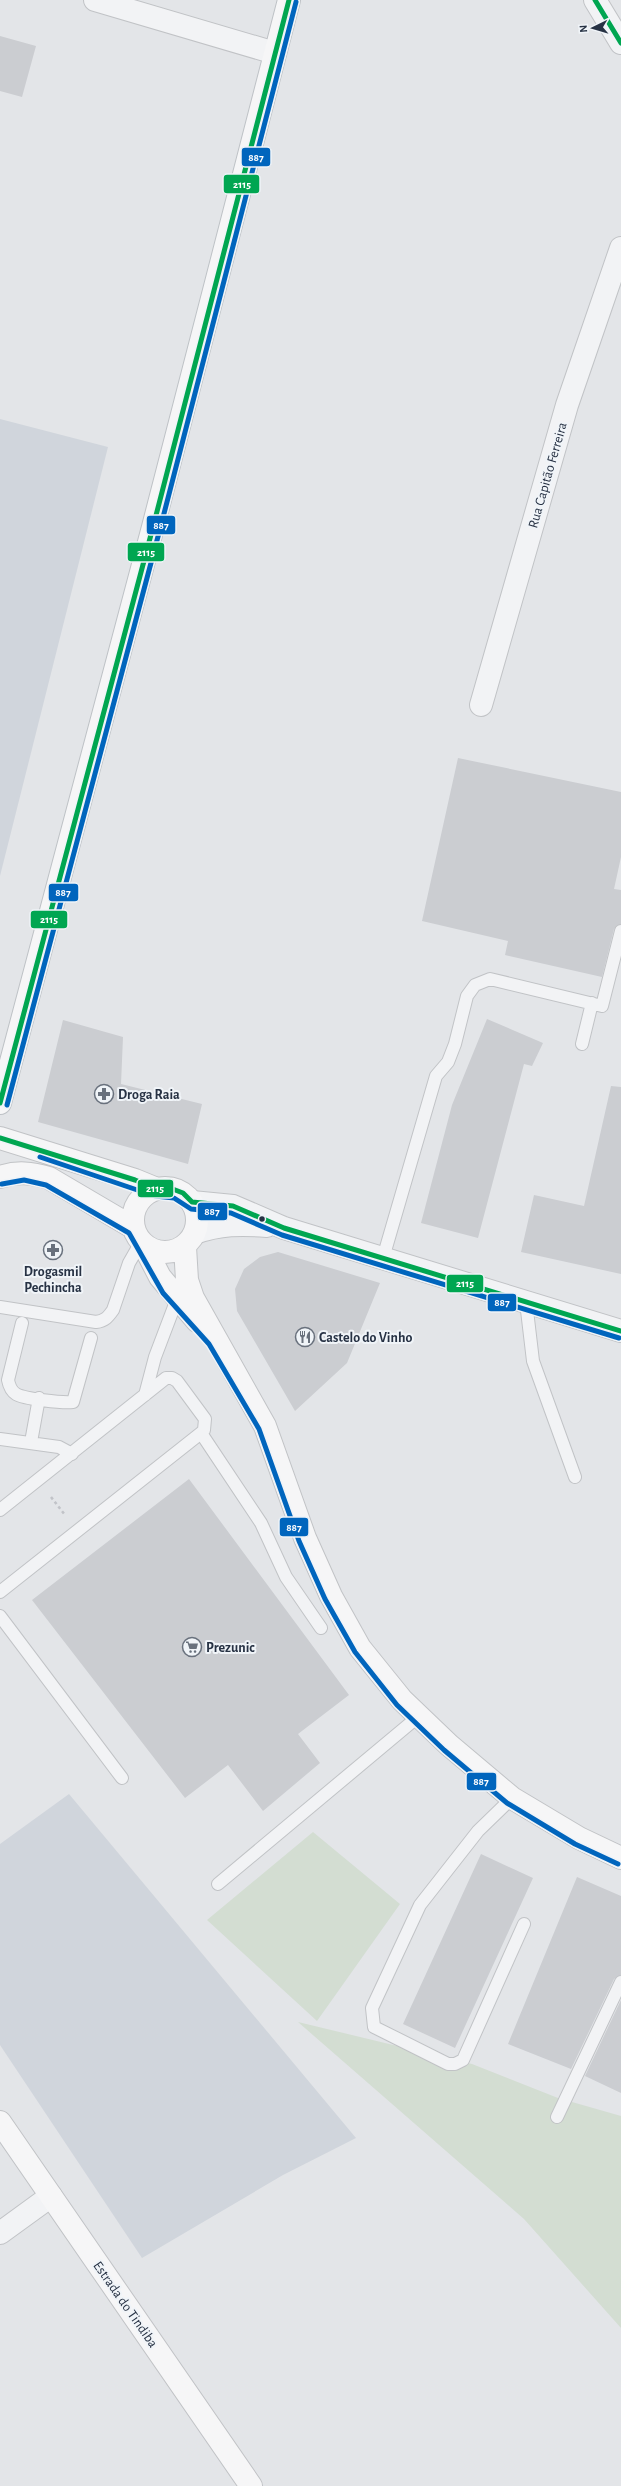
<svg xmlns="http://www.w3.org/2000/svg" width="621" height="2486" viewBox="0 0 621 2486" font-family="'Alegreya Sans',sans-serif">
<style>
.built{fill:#d0d5dc}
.green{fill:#d3ddd2}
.building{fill:#cbcdd1}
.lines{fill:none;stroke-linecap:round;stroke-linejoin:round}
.lane-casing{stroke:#c1c3c6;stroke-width:14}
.street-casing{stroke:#c1c3c6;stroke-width:24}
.secondary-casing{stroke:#c1c3c6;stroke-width:24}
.primary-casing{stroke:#bec2c6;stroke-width:24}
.path{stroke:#c1c3c8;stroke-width:2.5;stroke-dasharray:3 3;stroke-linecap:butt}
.lane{stroke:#f2f3f5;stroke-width:12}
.street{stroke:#f2f3f5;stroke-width:22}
.secondary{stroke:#f6f6f7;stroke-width:22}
.primary{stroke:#f6f6f7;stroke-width:22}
.bus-1-casing{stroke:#f0f4f8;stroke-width:8}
.bus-2-casing{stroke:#f0f4f8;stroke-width:8}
.bus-1{stroke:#00a651;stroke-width:5}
.bus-2{stroke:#0065bd;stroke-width:5}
.bus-dot{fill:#273244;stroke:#f0f4f8;stroke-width:1.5}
.labels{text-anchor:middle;stroke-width:4;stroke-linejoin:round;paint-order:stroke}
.street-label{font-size:14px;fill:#273244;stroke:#f0f4f8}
.poi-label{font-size:14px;font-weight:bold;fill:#273244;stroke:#f0f4f8;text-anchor:start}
.line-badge{stroke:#f0f4f8;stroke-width:1.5}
.badge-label{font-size:11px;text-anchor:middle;font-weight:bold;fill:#fff}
</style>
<rect width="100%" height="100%" fill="#e3e5e8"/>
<path class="built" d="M0 419 108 447 0 876Z
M69 1794 356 2138 283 2175 142 2258 0 2045V1844Z"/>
<path class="green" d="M313 1832 400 1904 317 2021 207 1920Z
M298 2022 472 2064 558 2098 621 2116V2328L524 2219Z"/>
<path class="building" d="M0 36 36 46 22 97 0 91Z
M458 758 621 792V857L614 889 621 890V924L614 929 602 977 505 955 508 941 422 921Z
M487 1019 543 1043 532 1066 524 1064 478 1238 421 1223 452 1105Z
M63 1020 123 1037 121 1084 202 1104 188 1164 38 1122Z
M611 1086 621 1087V1274L521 1252 534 1195 584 1206Z
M278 1252 380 1283 347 1363 295 1411 237 1311 235 1289 244 1269 260 1257Z
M189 1479 349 1695 298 1734 320 1763 263 1811 228 1765 185 1798 32 1600Z
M481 1854 533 1878 455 2048 403 2024Z
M577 1877 621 1896V1975L614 1979 571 2069 508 2044Z
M621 2000V2093L585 2076Z"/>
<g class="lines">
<defs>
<path id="lane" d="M582 1044 592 1003
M383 1258 436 1076 448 1062 455 1044 467 996 475 985 490 979 602 1006 621 931
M526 1302 533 1361 575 1477
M0 1307 96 1322C105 1321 108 1317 113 1310L129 1263 141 1242
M22 1323 8 1380C9 1385 11 1391 16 1394 24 1399 62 1403 73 1402L91 1338
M145 1395 155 1357 177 1299
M201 1433 261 1523 286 1577 321 1628
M0 1439 59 1447 72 1454
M31 1442 39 1398
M0 1510 166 1378H172L177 1381 205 1419 204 1430 201 1433 0 1592
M0 1616 122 1778
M512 1798 478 1831 420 1905 372 2008 374 2027 448 2064H455L463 2060 524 1924
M218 1884 419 1716
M557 2117 621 1982"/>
<path id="street" d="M95 0 275 53
M595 0 621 43
M481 705 567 405 621 248
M192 1202 233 1206 284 1228 621 1331
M195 1233C220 1224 241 1224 267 1226
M0 2233 51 2196"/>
<path id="secondary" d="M0 1138 135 1180 157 1189
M0 1177C17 1171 32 1173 49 1178L134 1228
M133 1220a32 32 0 1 1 64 0a32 32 0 1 1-64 0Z
M143 1244 160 1277 197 1321
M185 1247 187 1280 193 1298 265 1426 305 1538 331 1596 360 1648 402 1700 449 1745 512 1798 579 1838 621 1858
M0 2122 251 2486"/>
<path id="primary" d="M0 1103 153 527 289 0"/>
</defs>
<use href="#lane" class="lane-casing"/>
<use href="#street" class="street-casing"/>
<use href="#secondary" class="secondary-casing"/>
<use href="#primary" class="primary-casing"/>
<path class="path" d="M51 1497 65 1515"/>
<use href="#lane" class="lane"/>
<use href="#street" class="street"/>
<use href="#secondary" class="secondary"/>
<use href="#primary" class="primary"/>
<defs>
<path id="bus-1" d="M595 0 621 43
M0 1103 153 527 289 0
M0 1138 135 1180 157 1189 170 1188 183 1193 192 1202 233 1206 284 1228 621 1331"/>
<path id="bus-2" d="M7 1105 160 529 296 2
M40 1157 155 1196 174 1198 191 1209 231 1213 282 1235 619 1338
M2 1184 24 1180 46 1185 129 1233 163 1293 209 1344 259 1429 299 1541 325 1599 355 1652 397 1705 444 1750 507 1803 575 1844 618 1864"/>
</defs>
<use href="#bus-1" class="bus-1-casing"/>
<use href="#bus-2" class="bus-2-casing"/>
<use href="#bus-1" class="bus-1"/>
<use href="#bus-2" class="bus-2"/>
</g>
<defs>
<symbol id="pharmacy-ring" viewBox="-11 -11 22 22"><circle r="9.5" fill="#f0f4f8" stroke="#69717d" stroke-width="1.5"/><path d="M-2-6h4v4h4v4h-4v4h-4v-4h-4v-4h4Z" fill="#69717d"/></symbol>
<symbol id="restaurant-ring" viewBox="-11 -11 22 22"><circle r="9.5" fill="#f0f4f8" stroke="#69717d" stroke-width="1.5"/><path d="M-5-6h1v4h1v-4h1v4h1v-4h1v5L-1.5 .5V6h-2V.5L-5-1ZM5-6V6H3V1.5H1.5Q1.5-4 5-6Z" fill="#69717d"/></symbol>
<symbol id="supermarket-ring" viewBox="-11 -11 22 22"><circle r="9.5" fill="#f0f4f8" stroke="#69717d" stroke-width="1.5"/><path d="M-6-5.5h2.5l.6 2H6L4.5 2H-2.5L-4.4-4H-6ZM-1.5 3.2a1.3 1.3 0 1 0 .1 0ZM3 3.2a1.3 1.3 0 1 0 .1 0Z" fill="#69717d"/></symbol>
</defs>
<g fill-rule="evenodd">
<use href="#pharmacy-ring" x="93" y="1083" width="22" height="22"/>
<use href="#pharmacy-ring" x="42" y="1239" width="22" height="22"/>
<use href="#restaurant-ring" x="294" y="1326" width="22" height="22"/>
<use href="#supermarket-ring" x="181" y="1636" width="22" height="22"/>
</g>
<circle class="bus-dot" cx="262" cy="1219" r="3.5"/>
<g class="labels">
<g class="street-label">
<text transform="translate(547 475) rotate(-74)" y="5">Rua Capitão Ferreira</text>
<text transform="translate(126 2304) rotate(55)" y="5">Estrada do Tindiba</text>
</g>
<g class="poi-label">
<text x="118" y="1099">Droga Raia</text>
<text x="53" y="1276" text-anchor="middle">Drogasmil<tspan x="53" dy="16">Pechincha</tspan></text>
<text x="319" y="1342">Castelo do Vinho</text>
<text x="206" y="1652">Prezunic</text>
</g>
</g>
<g class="line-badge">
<rect x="241" y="147" width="30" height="20" rx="4" fill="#0065bd"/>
<rect x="223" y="174" width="37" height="20" rx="4" fill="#00a651"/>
<rect x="146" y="515" width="30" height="20" rx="4" fill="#0065bd"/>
<rect x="127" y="542" width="38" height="20" rx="4" fill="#00a651"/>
<rect x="48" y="883" width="31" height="19" rx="4" fill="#0065bd"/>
<rect x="30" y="910" width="38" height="19" rx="4" fill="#00a651"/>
<rect x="137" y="1179" width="37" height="19" rx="4" fill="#00a651"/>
<rect x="197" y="1202" width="31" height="19" rx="4" fill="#0065bd"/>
<rect x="446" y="1274" width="38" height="19" rx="4" fill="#00a651"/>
<rect x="487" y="1293" width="30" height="19" rx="4" fill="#0065bd"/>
<rect x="279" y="1517" width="30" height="20" rx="4" fill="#0065bd"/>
<rect x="466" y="1772" width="31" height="19" rx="4" fill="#0065bd"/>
</g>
<g class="badge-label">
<text x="256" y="161">887</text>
<text x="242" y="188">2115</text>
<text x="161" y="529">887</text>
<text x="146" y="556">2115</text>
<text x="63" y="896">887</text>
<text x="49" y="923">2115</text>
<text x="155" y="1192">2115</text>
<text x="212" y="1215">887</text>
<text x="465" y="1287">2115</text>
<text x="502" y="1306">887</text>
<text x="294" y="1531">887</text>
<text x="481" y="1785">887</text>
</g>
<g transform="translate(593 28) rotate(265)" stroke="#f0f4f8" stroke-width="3" paint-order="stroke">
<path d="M0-3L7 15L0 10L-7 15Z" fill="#273244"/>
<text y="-6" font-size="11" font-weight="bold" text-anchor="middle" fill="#273244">N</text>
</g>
</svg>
